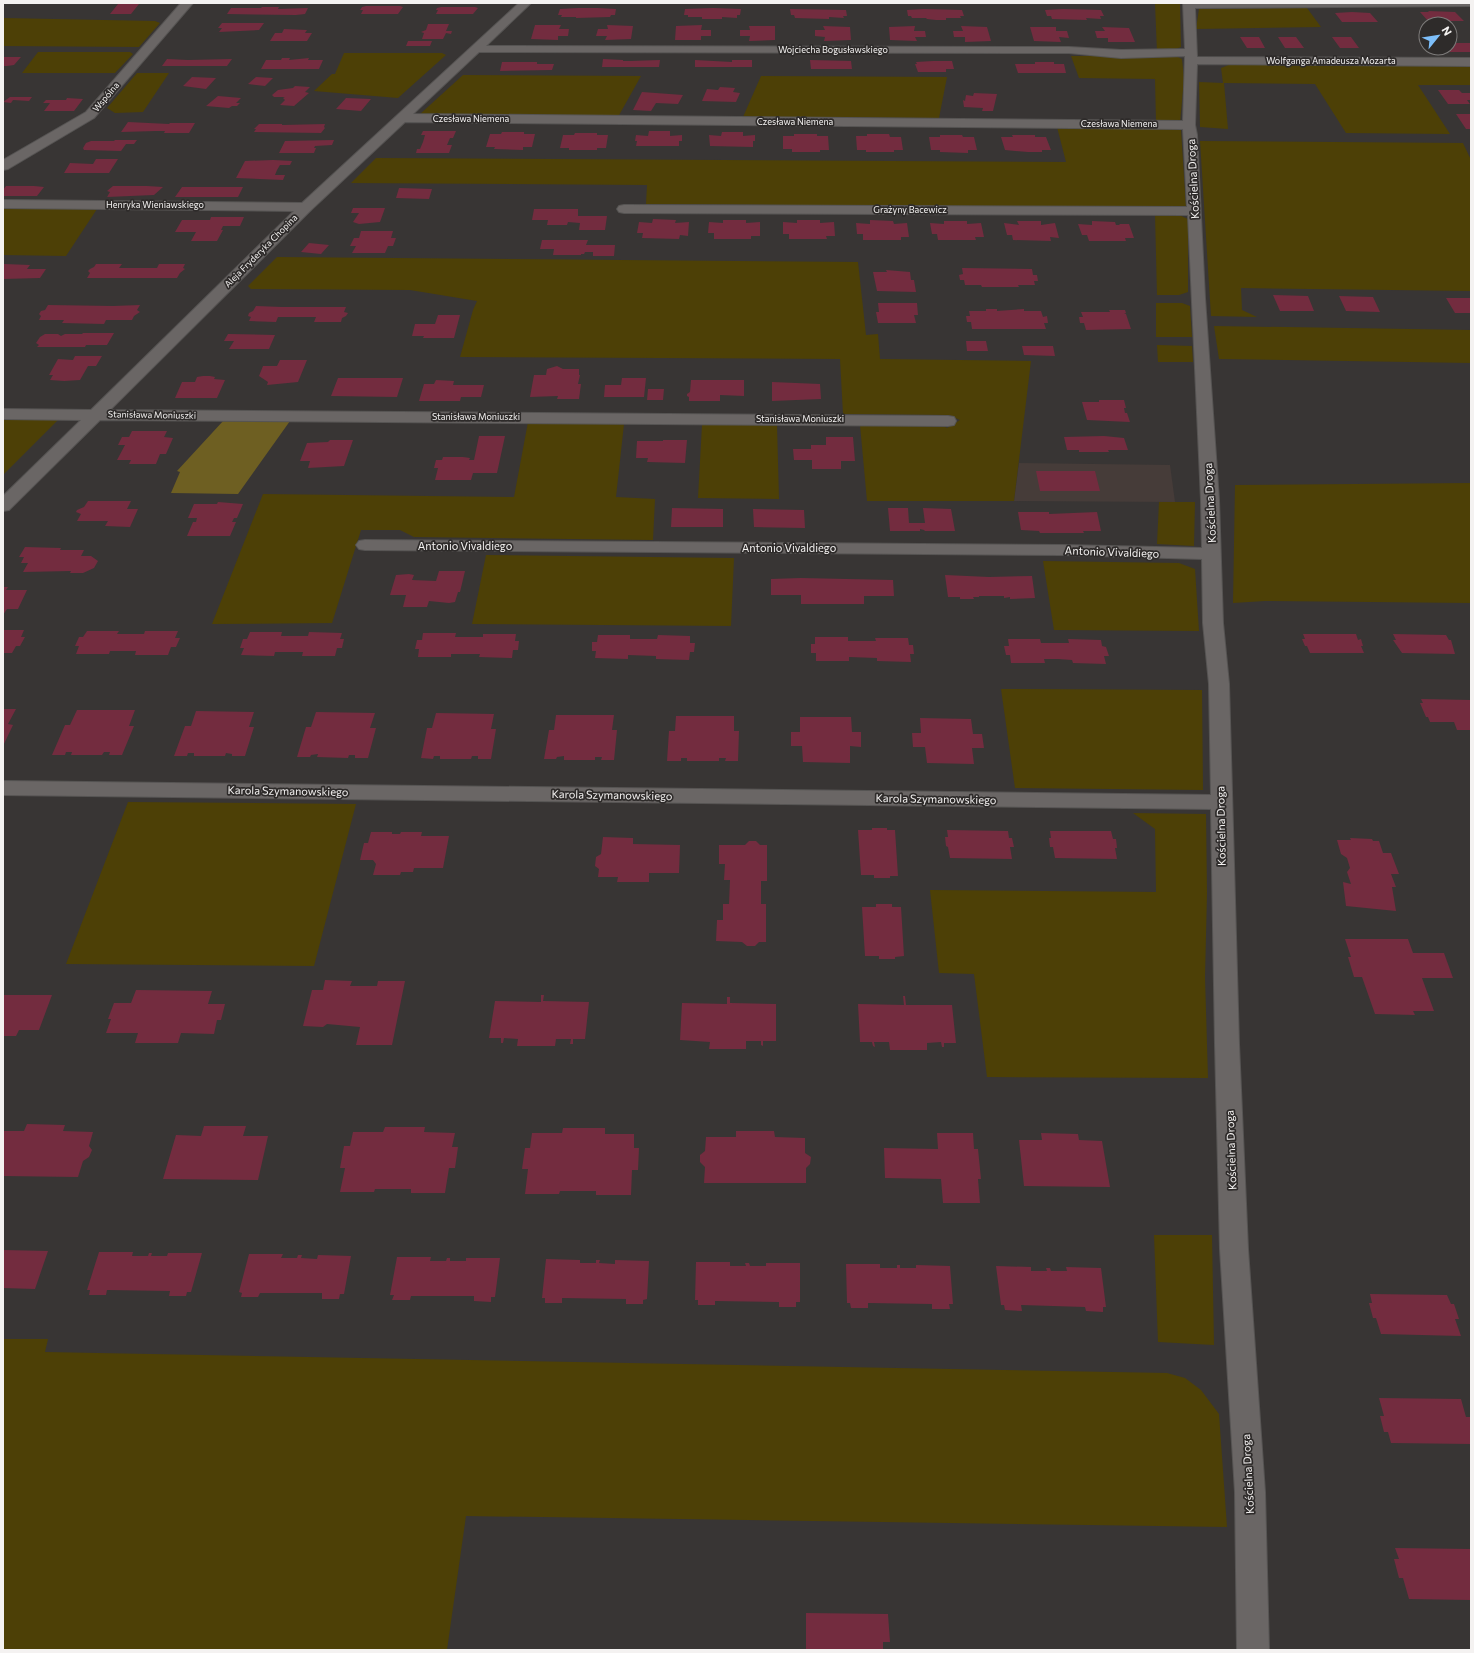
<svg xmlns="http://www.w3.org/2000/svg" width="1474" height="1653" viewBox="0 0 1474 1653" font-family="Commissioner,sans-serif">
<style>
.built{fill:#463c39}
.green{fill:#4d4006}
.forest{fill:#6e5f22}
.building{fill:#732c3f}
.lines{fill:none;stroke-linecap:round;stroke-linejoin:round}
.minor-casing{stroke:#565453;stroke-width:2}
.minor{fill:#6a6665;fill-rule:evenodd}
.labels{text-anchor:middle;stroke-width:3.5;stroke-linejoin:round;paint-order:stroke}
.far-street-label{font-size:9px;fill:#f4f2f1;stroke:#2e2b2a}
.street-label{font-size:11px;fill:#f4f2f1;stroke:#2e2b2a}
</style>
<rect width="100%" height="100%" fill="#383534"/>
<path class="built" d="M1019 463 1170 465 1175 502 1014 501Z"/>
<path class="green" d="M1155 3H1180L1181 47 1173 50 1157 52Z
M1307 8 1321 27 1196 29 1199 9Z
M3 18 155 21 160 23 139 47 3 46Z
M38 52H130L133 54 115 73H22Z
M344 53H442L446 55 398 98 314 91 332 74H335Z
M1071 56H1176L1182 59 1184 79 1180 123 1156 122 1155 79 1079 78Z
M1231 64 1469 66 1471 68V85H1418L1450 134 1346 133 1315 84 1224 83 1228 129 1200 127 1199 82 1223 83 1221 68Z
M137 73H169L143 112 115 113 107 108Z
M463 75 641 76 618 117 419 115Z
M761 76 947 77 939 118 743 117Z
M1057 127 1171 128 1181 130 1186 208 646 204 647 185 351 183 376 158 1066 162Z
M1200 141 1463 143 1471 160V291L1241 288 1242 310 1257 317 1211 316Z
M3 208 97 209 66 256 3 255Z
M1155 214 1179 215 1188 219V292L1179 295H1157Z
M277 257 858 262 866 335 878 334 880 359 1031 361 1014 501H867L860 425 944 426 947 428 960 420 949 415 843 414 840 359 460 357 473 310 477 301 410 290 251 289 248 286Z
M1156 303H1182L1190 306 1192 337H1156Z
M1214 326 1471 330V363L1219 359Z
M1157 345 1192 346 1193 362H1158Z
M3 419H59L3 475Z
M528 422 624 424 616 497 655 499 653 540 414 537 400 530H361L332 623 212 624 263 494 514 497Z
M702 425H777L779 499 698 498Z
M1471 483V603L1265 601 1233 603 1235 485Z
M1159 502H1195L1194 546 1157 544Z
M486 555 734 558 731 626 472 624Z
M1043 561 1179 563 1195 569 1199 631 1054 630Z
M1001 689 1202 690 1203 790 1015 788Z
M128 802 356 804 314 966 66 964Z
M1133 813 1206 814 1207 893 1205 977 1208 1078 987 1077 974 974 939 973 930 890 1156 892 1155 829Z
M1154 1235H1212L1214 1345 1158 1342Z
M3 1339H48L45 1352 1167 1373 1185 1378 1201 1390 1219 1414 1227 1527 466 1516 447 1650H3Z"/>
<path class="forest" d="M224 420 290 421 238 494 171 493 180 472 177 471Z"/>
<path class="building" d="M118 4H139L131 14H110Z
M366 6H400L403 7 398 14H361L363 10H360L362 7Z
M262 7H279L278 9 308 8 305 14 296 15 227 14 231 8H261Z
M441 7H475L478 8 473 14H436L438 10H436L437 8Z
M578 8H598L616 9 615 15H611L610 17 576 18V17H561L562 15H558L560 9Z
M713 8 741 9 740 15H737V18L722 17V19H702V17H688V15H684L685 9Z
M790 9 846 10 847 16H843L844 18 829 17V19L795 18 794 15H791Z
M924 9 962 10 964 16H960L961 18H946V20H936L927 19 926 18H912L911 16H908L907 10Z
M1063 9 1101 10 1104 16H1100L1101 19 1086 18 1087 20 1052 19 1051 16H1047L1045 10Z
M1428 11 1455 12 1464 21H1428L1420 12H1429Z
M1352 12 1370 13 1378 22H1342L1335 13Z
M222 23H264L259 30 219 32 222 28H218Z
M428 24H449L446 31H452L451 34 446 33 443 39H422L424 33 421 32 426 30Z
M535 25H561L559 29H569L568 36H558V40L531 39Z
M607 25 633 26 631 39 605 40 607 36H596L598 29H608Z
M702 25 701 30H711V36H701V40H675L676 26Z
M749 26H775V40L749 41 750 36H740V30H750Z
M823 26 850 27 851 40 824 41 825 37 815 36V30H825Z
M915 26 914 31H925L926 37H915L917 41 890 40 889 27Z
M961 26 987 27 991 41 965 42V37H954L953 31H963Z
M1030 27H1056V31H1067L1069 38 1059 37 1061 42 1034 41Z
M1102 27 1129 28 1135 42H1108V38H1097L1095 31H1105Z
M284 29 307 30 305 33H312L307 41H270L275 33H282Z
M1240 37H1259L1265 48H1247Z
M1278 37H1296L1304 48H1285Z
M1332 37H1351L1359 48H1340Z
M408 41H432L430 46H406Z
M1450 43H1471V52H1450L1447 48H1450Z
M3 57H21L14 65 7 66H3Z
M282 58H290L289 60 309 58 308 60H323L319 69H261L266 60H281Z
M167 59 188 60 232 59 227 66H162Z
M603 59 623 60V61H630L660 60 659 67H602Z
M695 60 732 62V60H752V67H695Z
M810 60 851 61 852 69H811Z
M933 61H952L954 69H946V72H918L915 64H917L916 62Z
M502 62H537V64H554L552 70 500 71Z
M1035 62H1054V64H1064L1066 73H1018L1015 64H1035Z
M192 77 216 78 206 89 183 86Z
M256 77 273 78 265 86 248 84Z
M295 86 310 87 305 92 309 93 294 106 280 105 285 100 283 98 285 97H274L272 95 278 90 293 88Z
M720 87 735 88 733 92 740 93 736 102 702 101 707 89 718 90Z
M1438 90H1459L1462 93H1471V100H1467L1470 104H1448Z
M642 92 683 95 678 104 656 103 651 111 633 110Z
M974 93 997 94 993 111H982L983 108 964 107 963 100 965 101 966 95 973 96Z
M218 96 241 98 236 103H240L237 106H232L229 108 206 106Z
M10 97H32L29 101 13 100 11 103 3 102Z
M67 98 83 99 74 111H44L50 103H43L46 100H66Z
M346 98 371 99 361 111 336 109Z
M1456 114H1471V129H1466Z
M128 122 169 124 170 123H195L189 133H164L165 131H156L121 132Z
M259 124H282V125L325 124 324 127 325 128 321 133 254 132 256 129H254Z
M423 131H456L453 138H450L447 145H452L449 153H416L417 149H420L423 142 425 135H421Z
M649 131H670V136L682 135V141H679V146H636L637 141H635L636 135 648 136Z
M502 132H524V134H535L532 147H523V150L494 149 495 147H486L490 134H501Z
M722 132H743V136L755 135V141H753V147L710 146 709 135 721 136Z
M575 133H597V135H608L606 148H597V150H569V148H560L563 135H574Z
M794 134H817V136H828L829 150H820V152H792V149H783V136H794Z
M867 134H889L890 137H901L903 150H894V152H866V150H857L856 136H867Z
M940 135H962L963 137H974L977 150H968V153L940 152V150H931L929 137H940Z
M1012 135H1035V137H1046L1051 150H1042V152H1028L1005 150 1001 137H1013Z
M115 140H137L134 144H126L121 151 84 150 83 148 86 143 91 141H114Z
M334 140 332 145 315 146 314 148H316L314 153H279L285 141Z
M96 159H118L109 173H64L70 163 93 164Z
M273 160 292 161 290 165H280L277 170 275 175H285L283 180 236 178 245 161Z
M6 186H34L44 187 37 196H3V190Z
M113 186H147L163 187 154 195 107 197 110 192 107 191Z
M182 187H243L238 197H175Z
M399 188 432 189 429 199 396 198Z
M353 208H385L380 222 359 224 353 222 359 213H351Z
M534 209H578V216H607L605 230H579L580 223 568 222 567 225H547L548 220H532Z
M211 217H244L240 226H223L221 230H223L217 241H191L196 232H175L182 220H210Z
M653 219 676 220 675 223 689 222 688 236 680 235 679 239 642 238 643 233H637L639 222 652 223Z
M723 220H746V223L760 222V236H751V239H714V233H708L709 222 723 223Z
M797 220H820V223L834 222 835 236H826L827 239H789V234H783V222L797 223Z
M870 220 893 221 894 224 907 223 909 237H901V240H863V234H857L856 223 870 224Z
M944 221H967V224L981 223 984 237H975L976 240H938L937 234H932L930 223 944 224Z
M1017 221H1041V225L1055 223 1059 238 1050 237 1051 241 1013 240 1012 235H1007L1004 223 1019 225Z
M1092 221 1115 222 1116 225H1120L1119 224H1129L1134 238H1125L1126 241H1089L1087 235H1082L1078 224 1092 225Z
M361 231H393L391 238H396L393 246H388L385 253H352L356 246H350L354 238H359Z
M542 240H588L586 245H615L614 256H593V252H585L584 254H581V255H553L554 249H540Z
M309 243 329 245 321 254 301 252Z
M4 264 30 265 27 269H46L40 278 3 279V266Z
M96 264H122L119 268H157L159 264H185L183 268 185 269 180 273 177 278H87L90 273 88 271 90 269 94 267Z
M962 268 1032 269 1033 275H1037L1038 281H1034L1035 285H1018L1019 287H982L981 285H965L964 280H960L959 275 963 274Z
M886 270 910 272 911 280H914L916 292 877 291 873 272H887Z
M1273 295 1308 296 1314 311H1280Z
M1339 296 1373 297 1380 312 1346 311Z
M1446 298H1471V313H1455Z
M878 303H917L918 315H914L916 323H878L876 312H879Z
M48 305 113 306 140 305 137 310 140 312 134 316 132 320H106L104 324 62 323 64 320H39L41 316 39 314 41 311 45 310Z
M256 306 282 307H346L344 312 348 313 346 316 342 318 341 322H314L316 317H278L276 322 249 321 251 317 248 316 249 313 253 311Z
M986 309H997V311L1024 309V311H1041L1043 317 1047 316 1048 323H1044L1046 329H972L971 322H967L966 316H970L969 311H986Z
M1109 310H1125L1126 313H1124L1126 314 1131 329 1086 330 1084 323H1080L1079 317H1083L1081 312H1110Z
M438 315H460L454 338H423L424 336H412L415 324H435Z
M83 333H114L107 345H86L85 347H37L39 345 36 343 40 337 45 334H58L61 336 65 334H82Z
M228 334 275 335 269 349H229L234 341H224Z
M966 341H986L988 351H967Z
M1022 346H1053L1055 356 1024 355Z
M75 356H102L96 366H88L80 380 64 381 50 380 53 375H49L58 359 73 360Z
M280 360H307L298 382 267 385 268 382 259 376 263 366H277Z
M557 366 563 369H579V375H580L578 384H581L579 399H557L558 396 530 397 534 375H546L547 369Z
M203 376H210L215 377 214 379 225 380 217 398H175L182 382H195L197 377Z
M338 378H403L397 397 331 396Z
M622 378H646L644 397H604L605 385H621Z
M436 380 454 381 453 385H484L481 397H461L460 401H419L424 384H434Z
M691 380H744V396L720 395V401H689V397L687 396V394L690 392Z
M772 382 820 384 821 399 772 401Z
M648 389H664L663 400H647Z
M1099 400H1124L1126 408H1124L1125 413H1127L1130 422 1087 420 1082 402H1099Z
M132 431H167L164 437 173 438 166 454H160L156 464H129L131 460H117L125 445H118L122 437H129Z
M479 436H505L497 473H473L471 480H435L438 468H434L436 460H442L443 457H463L470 458 469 460H474Z
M1104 436 1124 438 1128 450H1108L1109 452H1079V450H1067L1064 437Z
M826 437H853L855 461H841V469H812V460H794L793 449H811V445H826Z
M330 440H353L344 466 308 468 310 461H300L307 443 328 442Z
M663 440H687L685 463 647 462 648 458H636L637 441H663Z
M1036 471H1095L1100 491H1040Z
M88 501H131L127 509H138L130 527 105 526 108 521H77L81 514 76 512 77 510 84 507Z
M218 502 243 504 237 518H234L232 522H236L230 536H187L193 522H196L197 518H188L194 504H217Z
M672 508 723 509V527H671Z
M888 508H908L909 523H925L923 508 951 509 955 531H925L924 530 920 529V531H890Z
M753 509 804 510 805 528 754 527Z
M1018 512H1049V514L1097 512 1101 531H1083L1084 533H1040L1039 531 1021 530Z
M25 547 61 548 60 550H84L81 556H91L98 561 94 568 83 573H70L71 571 23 572 28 563H21L24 557H19Z
M439 571H465L460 592H458L455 602 449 603 429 601 427 607H403L406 595H390L396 575 409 574 414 575 412 580 436 581Z
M945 575 989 577 1032 576 1035 598 1010 599V597L1004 598V596H979V597H973L974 599H960V597H948Z
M801 578 893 580 894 596H864V604H801V595H771V579Z
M3 587H8L6 590H27L18 609H7L3 615Z
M3 630H24L21 637H25L20 646H16L12 653H3Z
M87 631H119L117 634H144L145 631H178L175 638H180L176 647H171L168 655H135L136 651H110L109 654H76L79 646H75L79 637H83Z
M250 632H282L281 636H308L309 632 342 633 340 639H344L342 648H337L335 656H302L303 652H275L274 656 241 655 244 648H240L243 639H247Z
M423 633H456L455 637H483V634H516L515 641H519L518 650H513L512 658 479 657 480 654H451V657H418L419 649H415L417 640H422Z
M1303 634H1356L1358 640 1361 639 1363 646H1361L1364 653H1310L1307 646H1305L1302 639H1305Z
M1393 634 1446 635 1449 640H1451L1455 654 1402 653 1393 640H1396Z
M598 635H630V639H657L658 635 690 636V643H695L694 652H690L689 660 656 659V656L628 655V659L595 658 596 651H592V642H597Z
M815 637H848V641H876L875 638H908L909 645H913L914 654H910L911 662 877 661V658L849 657V661H816V653H811V644H815Z
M1008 639H1040L1041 643H1069L1068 639 1101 640 1102 646 1106 647 1109 656H1104L1106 664 1073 663 1072 660 1058 659H1044L1045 663H1011L1010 655H1006L1004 646H1009Z
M1421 699 1471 700V730H1457L1454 722H1430L1428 717H1426L1420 703H1423Z
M3 709H16L8 724 13 725 3 746Z
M77 710H135L129 726H134L122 755H109L110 752H104L102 755H71L72 752H66L65 755H52L65 725H70Z
M196 711 254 712 249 727H254L245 756H232V754L226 753 225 756H194V753H188L187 756H174L185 726H191Z
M316 712 375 713 370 728H376L368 758H355V755H349L348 758 317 757 318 754 311 755 310 757H297L306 727H311Z
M436 713 494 714 491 729H496L491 759H478V756H472L471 759H440V756H434L433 759 421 758 427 728H432Z
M556 715H614L612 730H617L614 760H601L602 757H595V760H564V756L557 757 556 759H544L549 730H554Z
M676 716H734V731H739L738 761H725L726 758H719V761H687V758H681V761H667L669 731H675Z
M800 717H851L852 732H861V747L850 746V763L803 762 802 746H791V732H800Z
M920 718 971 719 973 734H982L984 748H972L974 764 927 763 925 747H913L912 733H921Z
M872 828H887V830H895L898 876H890V878H874V875H861L858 830H872Z
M947 830 1008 831 1009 838H1012L1014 847H1010L1012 859 950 858 948 847 946 846 945 837H948Z
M1050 831H1111L1113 839H1116L1117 848H1115L1117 859 1055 858 1053 847H1050L1049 838H1051Z
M371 832H392V834H400L401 832H422L421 836H449L443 868H414L413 872H401L400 875H373L376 864 373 860H360L364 843H368Z
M603 837 633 838V844L680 845 679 873H649V882H617L618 877H598L599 869 595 866 596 857 601 854Z
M1350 838 1372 839 1373 841H1379L1383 853H1391L1399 874H1391L1396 887H1392L1396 911 1346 906 1343 882 1351 884 1347 872 1350 868 1347 858 1341 854 1337 840H1351Z
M749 841H756L760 845H767V881H761V904H766V942H759L755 946H747L742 942 716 941 717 920H723V904H729L730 880H724L725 864H719V845H745Z
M876 904H892V907H901L904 956 895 957V959H879V956H865L862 907H876Z
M1345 939H1408L1413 953H1444L1453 978H1422L1434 1011H1413L1415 1015 1375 1014 1362 977H1354L1348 957H1351Z
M325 980 352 981 350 986H377L378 981H405L392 1045H356L360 1027 327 1024 323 1027 303 1026 312 990H323Z
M136 990 212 991 208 1004H225L221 1020H217L214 1034 181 1033 178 1043H135L138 1033H106L111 1019H108L114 1003H131Z
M3 995H52L39 1030H19L16 1036H3Z
M541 995H544L543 1001 589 1002 585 1039H573V1044H570L571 1039H556L555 1046H517L518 1039 504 1038 503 1043H501V1038H489L495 1001 541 1002Z
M903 996H905L906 1005H952L956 1043H944V1047H942L941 1042 927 1043V1050H890L889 1042H874L875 1047 873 1046 872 1042H860L858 1004 904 1005Z
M727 997H730V1003L776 1004V1041H763V1046L761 1045V1041H746V1049H709L710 1042 680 1040 682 1003 727 1004Z
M27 1124 65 1125 63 1131 93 1132 89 1146 92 1150 89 1157 83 1161 78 1177 3 1176V1131H24Z
M204 1126H246L243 1136H268L258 1180 163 1179 176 1135 201 1136Z
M385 1127H425L424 1132 455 1133 452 1147H458L455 1168H449L445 1193H411V1189H375L374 1192H340L345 1168H340L344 1146H350L353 1132H383Z
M563 1128H605V1134H634V1148H639L638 1170H632L631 1195H596V1191H560L559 1194H525L528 1169H522L525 1148H530L532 1133H562Z
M736 1131H774L775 1137 805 1138V1153L811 1157 810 1164 806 1168V1183H704L705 1167 700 1162V1155L705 1151 706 1137H736Z
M937 1133H973L974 1149H978L981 1179H978L980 1203H943L941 1179 885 1178 884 1148 938 1149Z
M1041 1133 1078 1134 1079 1140 1102 1141 1110 1187 1024 1186 1019 1140H1042Z
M3 1250 48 1251 35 1289 3 1288Z
M99 1252H133L132 1256H148L149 1253H152L151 1256H167L168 1253H202L191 1292H187L186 1296H169L170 1291 107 1290 106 1295H89L90 1290H87Z
M249 1254H283L281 1258H297L298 1255H302L301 1258 317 1259 318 1255 351 1256 344 1294H340L339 1299H322V1293H260L258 1297H241L242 1293 239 1292Z
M397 1257H431L430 1261H446L447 1258H450V1261H466V1258H500L495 1297H491V1302L474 1301V1296H411L410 1300H392L394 1295H390Z
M546 1259 580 1260V1263H596V1260H600L599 1263 615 1264V1260L649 1261 647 1299 643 1300V1304H626V1299L562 1298V1303H545V1298H542Z
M696 1262H730V1266H746L745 1263H749L750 1266H766V1263H800V1302H796V1307H779V1302L715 1301V1305H698V1300H695Z
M846 1264H880V1268H897V1265H900V1268H916V1265L950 1266 953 1304H949L950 1309H932V1304L868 1303V1308H851L850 1303H847Z
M996 1266 1031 1267V1271H1047L1046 1268H1050L1051 1271H1067L1066 1267 1101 1268 1106 1307H1103V1312L1086 1311 1085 1307 1021 1305 1022 1311 1005 1310 1004 1305H1001Z
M1370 1294 1447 1295 1451 1304H1454L1459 1319H1455L1461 1336 1381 1334 1376 1318H1373L1369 1303H1372Z
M1379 1398 1461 1399 1466 1417H1470L1471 1420V1444L1391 1443 1388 1432H1384L1380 1416H1384Z
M1395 1548 1471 1549V1600L1409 1599 1403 1578H1399L1394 1559H1399Z
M806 1613 888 1614 890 1642H883V1650H806Z"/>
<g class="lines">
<defs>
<path id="minor" d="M181 3H193L94 118 8 169 3 170V160L86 112Z
M519 3H531L486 46 1069 47 1121 50 1185 49 1183 3H1471V6L1195 8 1197 57 1471 58V66L1197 64 1195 125 1197 135 1205 298 1219 500 1223 623 1229 684 1239 1044 1248 1249 1265 1492 1269 1650H1237L1235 1492 1220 1249 1215 1044 1211 809 3 795V781L1211 795 1209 684 1203 623 1202 559 1063 555 365 550 359 549 356 545 359 541 365 540 1063 545 1202 548 1201 500 1188 215 624 213 619 212 617 209 619 206 624 205 1187 207 1183 129 405 122 311 210 110 410 948 416 954 417 956 421 954 425 948 426 100 420 9 510 3 511V496L81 420 3 419V409L91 410 294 211 3 208V200L302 203ZM479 52 1069 53 1121 58 1185 56 1183 121 413 114Z"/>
</defs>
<use href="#minor" class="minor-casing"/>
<use href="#minor" class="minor"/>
</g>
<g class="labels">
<g class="far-street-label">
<text x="833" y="53">Wojciecha Bogusławskiego</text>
<text x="1331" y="64">Wolfganga Amadeusza Mozarta</text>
<text transform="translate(106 97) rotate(-50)" y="3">Wspólna</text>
<text x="471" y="122">Czesława Niemena</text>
<text x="795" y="125">Czesława Niemena</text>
<text x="1119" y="127">Czesława Niemena</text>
<text x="155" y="208">Henryka Wieniawskiego</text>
<text x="910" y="213">Grażyny Bacewicz</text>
<text transform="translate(261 251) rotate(-45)" y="3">Aleja Fryderyka Chopina</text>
<text transform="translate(152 415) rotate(1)" y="3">Stanisława Moniuszki</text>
<text x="476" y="420">Stanisława Moniuszki</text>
<text x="800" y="422">Stanisława Moniuszki</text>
</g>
<g class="street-label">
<text transform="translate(1193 179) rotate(-93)" y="4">Kościelna Droga</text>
<text transform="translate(1210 503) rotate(-93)" y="4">Kościelna Droga</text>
<text x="465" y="550">Antonio Vivaldiego</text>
<text x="789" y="552">Antonio Vivaldiego</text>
<text transform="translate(1112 552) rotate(2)" y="4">Antonio Vivaldiego</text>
<text transform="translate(288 791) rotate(1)" y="4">Karola Szymanowskiego</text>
<text transform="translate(612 795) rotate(1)" y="4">Karola Szymanowskiego</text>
<text transform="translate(936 799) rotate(1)" y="4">Karola Szymanowskiego</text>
<text transform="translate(1221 826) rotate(-91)" y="4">Kościelna Droga</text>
<text transform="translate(1231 1150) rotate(-92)" y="4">Kościelna Droga</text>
<text transform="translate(1248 1474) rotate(-93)" y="4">Kościelna Droga</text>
</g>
</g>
<rect width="1474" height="1653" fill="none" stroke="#f4f2f1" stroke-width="8"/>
<g transform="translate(1438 36) rotate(60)"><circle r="19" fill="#2e2b2a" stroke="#7d7b7a"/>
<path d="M0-3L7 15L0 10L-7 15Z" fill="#7dbef9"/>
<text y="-6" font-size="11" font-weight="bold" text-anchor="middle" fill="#f4f2f1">N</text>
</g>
</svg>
